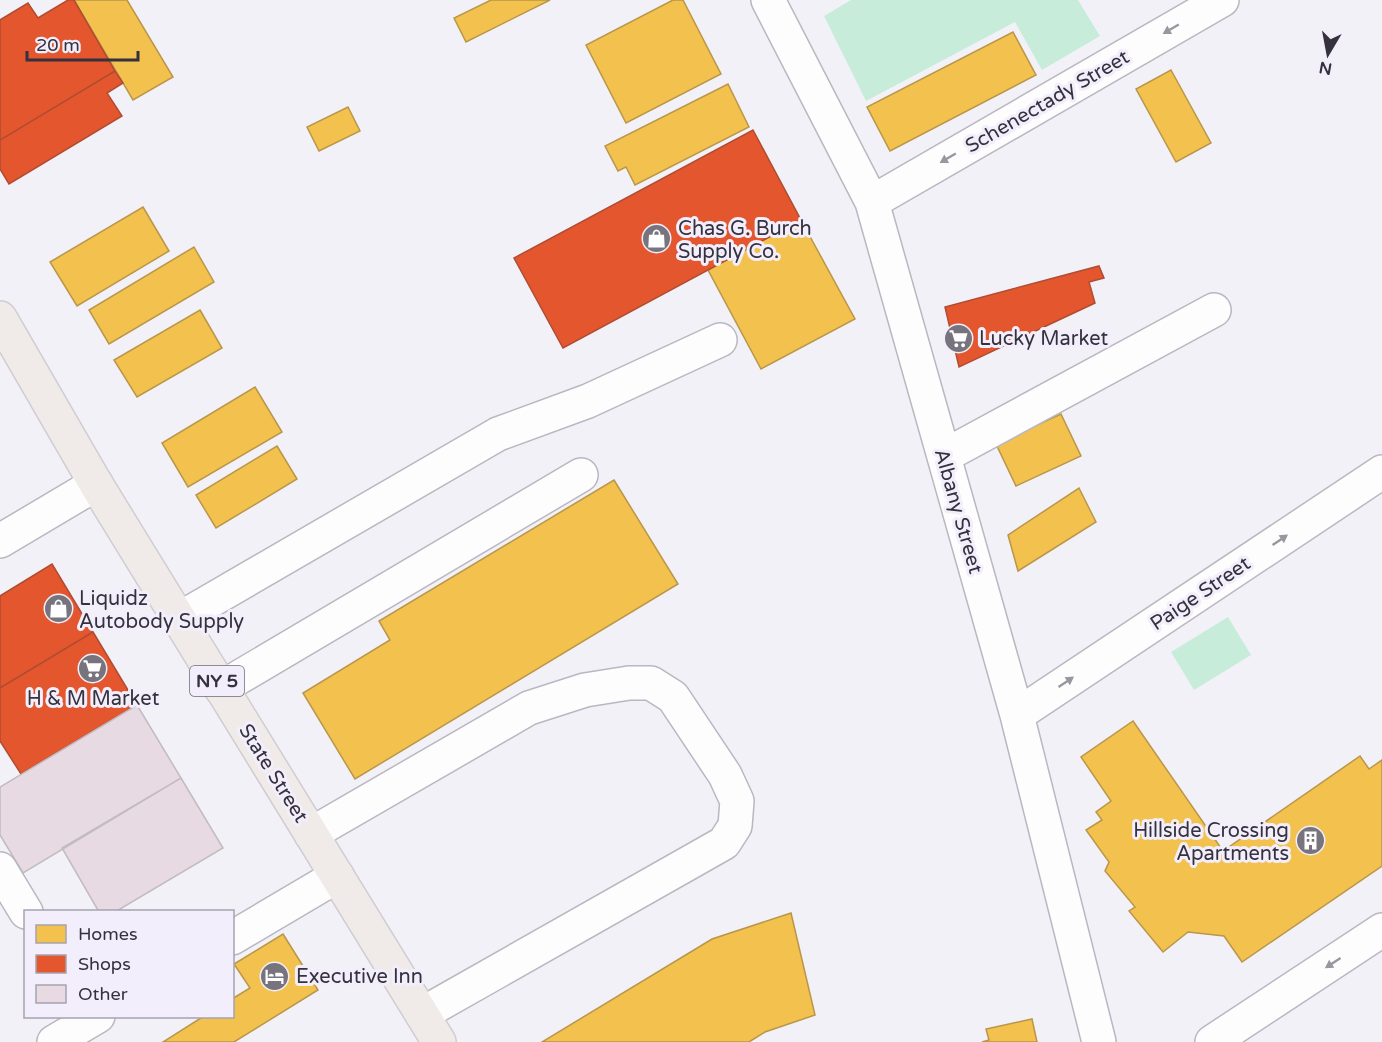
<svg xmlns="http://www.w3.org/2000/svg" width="1382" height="1042" viewBox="0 0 1382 1042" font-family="'Varela Round',sans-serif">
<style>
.green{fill:#c7ecda}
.homes{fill:#f2c14e;stroke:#b99649;stroke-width:1.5}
.shops{fill:#e4572e;stroke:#b04c32;stroke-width:1.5}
.building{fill:#e7dae2;stroke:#c2bbc0;stroke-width:1.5}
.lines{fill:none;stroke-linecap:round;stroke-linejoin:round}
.minor-casing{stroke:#bab7c0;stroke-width:36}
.major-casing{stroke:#cfcdd2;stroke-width:36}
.minor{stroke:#fdfdfe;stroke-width:33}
.major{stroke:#f0ebe8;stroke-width:33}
.oneway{fill:#99979e}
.labels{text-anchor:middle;stroke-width:6;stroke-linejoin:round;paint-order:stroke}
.shield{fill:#f2eefb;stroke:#6e6a76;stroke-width:1.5}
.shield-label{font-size:18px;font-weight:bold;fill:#35313d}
.street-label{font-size:20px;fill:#35313d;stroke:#f2eefb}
.poi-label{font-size:20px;fill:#35313d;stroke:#f2eefb;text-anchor:start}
</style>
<rect width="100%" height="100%" fill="#f3f1f8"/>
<path class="green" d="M851 0H1078L1100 36 1042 70 1015 22 866 101 824 16Z
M1228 617 1251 655 1194 690 1171 652Z"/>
<path class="homes" d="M74 0H127L173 77 133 100Z
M491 0H550L466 42 454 18Z
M673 0H683L721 74 626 123 586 45Z
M1013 32 1036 75 890 151 867 107Z
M1171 70 1211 143 1176 162 1136 89Z
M728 84 749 127 635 185 626 167 618 171 605 146Z
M348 107 360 131 319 151 307 127Z
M143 207 169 251 77 306 50 262Z
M801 220 855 319 761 369 708 270Z
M194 247 214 282 109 344 89 310Z
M200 310 222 348 137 397 114 360Z
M255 387 282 432 188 487 162 443Z
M1061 414 1081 456 1016 486 996 444Z
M277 446 297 479 216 528 196 495Z
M614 480 678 584 355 779 303 693 390 640 379 621Z
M1079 488 1096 522 1018 571 1008 535Z
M1133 721 1223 851 1360 756 1369 769 1382 760V866L1242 962 1224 936 1188 932 1163 952 1129 911 1135 907 1105 871 1109 862 1086 830 1102 820 1096 812 1111 801 1081 757Z
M791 913 815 1015 765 1032 749 1042H542L712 939Z
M283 934 318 990 234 1042H163L204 1016H232V999L250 988 234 964Z
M1032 1019 1037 1042H982L989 1040 986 1029Z"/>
<path class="shops" d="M68 0H74L115 71 0 140V20L28 3 38 18Z
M115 71 123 83 107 93 122 116 9 184 0 169V140Z
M753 130 801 220 563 348 514 258Z
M1099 266 1104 278 1089 282 1095 303 959 367 945 307Z
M52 564 93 632 0 688V596Z
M93 632 137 705 21 774 0 741V688Z"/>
<path class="building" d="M137 705 181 778 23 873 0 835V787Z
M181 778 223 848 115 912H99L62 848Z"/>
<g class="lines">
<defs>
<path id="minor" d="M768 0 872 202 1017 715 1099 1042
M872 202 1222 0
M944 456 1214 310
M0 541 96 484
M179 619 498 434 588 401 720 340
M221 688 581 475
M1017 715 1382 472
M311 834 529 708 585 690 629 683H651L673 697 725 775 737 801 735 826 724 843 422 1014
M0 869 26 912
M232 938 337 876
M54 1042 98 1016
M1212 1042 1382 930"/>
<path id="major" d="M0 318 96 484 439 1042"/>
</defs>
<use href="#minor" class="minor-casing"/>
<use href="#major" class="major-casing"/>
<use href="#minor" class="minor"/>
<use href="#major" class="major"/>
</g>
<defs><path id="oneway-solid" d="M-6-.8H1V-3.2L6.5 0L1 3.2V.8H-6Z" transform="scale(1.5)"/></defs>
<g class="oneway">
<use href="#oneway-solid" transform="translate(1171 29) rotate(150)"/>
<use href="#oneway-solid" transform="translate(948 158) rotate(150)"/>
<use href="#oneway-solid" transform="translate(1280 540) rotate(-34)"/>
<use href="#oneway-solid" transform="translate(1066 682) rotate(-34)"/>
<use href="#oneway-solid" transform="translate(1333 963) rotate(147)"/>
</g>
<defs>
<symbol id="shop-disc" viewBox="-11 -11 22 22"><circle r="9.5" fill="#78747e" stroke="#f2eefb"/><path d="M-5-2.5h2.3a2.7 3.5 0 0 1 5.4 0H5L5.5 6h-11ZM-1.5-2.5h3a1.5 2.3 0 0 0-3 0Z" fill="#fff"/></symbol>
<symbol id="supermarket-disc" viewBox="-11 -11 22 22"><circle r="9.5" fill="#78747e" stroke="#f2eefb"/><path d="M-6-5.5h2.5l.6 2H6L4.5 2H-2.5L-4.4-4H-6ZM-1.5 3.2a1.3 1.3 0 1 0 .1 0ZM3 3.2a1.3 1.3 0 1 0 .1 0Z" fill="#fff"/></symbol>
<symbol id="building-disc" viewBox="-11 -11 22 22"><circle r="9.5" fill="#78747e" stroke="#f2eefb"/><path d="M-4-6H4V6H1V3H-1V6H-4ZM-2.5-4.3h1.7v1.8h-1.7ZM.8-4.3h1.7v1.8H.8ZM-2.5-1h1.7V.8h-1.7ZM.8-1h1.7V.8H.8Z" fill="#fff"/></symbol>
<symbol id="hotel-disc" viewBox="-11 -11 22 22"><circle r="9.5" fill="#78747e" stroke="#f2eefb"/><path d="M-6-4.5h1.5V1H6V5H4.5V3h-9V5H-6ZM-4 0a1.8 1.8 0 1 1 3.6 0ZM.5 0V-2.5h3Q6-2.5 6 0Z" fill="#fff"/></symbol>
</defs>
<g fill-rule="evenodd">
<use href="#shop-disc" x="640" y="222" width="33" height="33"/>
<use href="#supermarket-disc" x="942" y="322" width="33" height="33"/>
<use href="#shop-disc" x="42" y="592" width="33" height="33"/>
<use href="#supermarket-disc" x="76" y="652" width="33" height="33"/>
<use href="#building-disc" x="1294" y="824" width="33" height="33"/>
<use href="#hotel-disc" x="258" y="960" width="33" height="33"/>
</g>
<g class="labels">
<rect class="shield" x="190" y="666" width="54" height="30" rx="4.5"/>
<g class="shield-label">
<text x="217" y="687">NY 5</text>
</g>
<g class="street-label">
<text transform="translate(1047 101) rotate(-30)" y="7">Schenectady Street</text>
<text transform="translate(959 511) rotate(74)" y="7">Albany Street</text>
<text transform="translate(1200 593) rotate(-34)" y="7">Paige Street</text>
<text transform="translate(274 773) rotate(58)" y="7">State Street</text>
</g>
<g class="poi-label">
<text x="678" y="235">Chas G. Burch<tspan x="678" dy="23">Supply Co.</tspan></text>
<text x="979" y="345">Lucky Market</text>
<text x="79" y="605">Liquidz<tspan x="79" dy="23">Autobody Supply</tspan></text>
<text x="93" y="705" text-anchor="middle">H &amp; M Market</text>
<text x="1289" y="837" text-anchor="end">Hillside Crossing<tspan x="1289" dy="23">Apartments</tspan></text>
<text x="296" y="983">Executive Inn</text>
</g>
</g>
<rect x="24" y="910" width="210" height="108" fill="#f2eefb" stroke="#a6a2af" stroke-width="1.5"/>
<rect x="36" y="925" width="30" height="18" fill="#f2c14e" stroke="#a6a2af" stroke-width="1.5"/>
<text x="78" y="940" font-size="18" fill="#35313d">Homes</text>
<rect x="36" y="955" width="30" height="18" fill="#e4572e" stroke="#a6a2af" stroke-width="1.5"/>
<text x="78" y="970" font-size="18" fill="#35313d">Shops</text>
<rect x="36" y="985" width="30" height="18" fill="#e7dae2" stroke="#a6a2af" stroke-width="1.5"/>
<text x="78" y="1000" font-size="18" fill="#35313d">Other</text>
<g transform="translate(1328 54) rotate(190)" stroke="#f2eefb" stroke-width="4.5" paint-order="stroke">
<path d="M0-4.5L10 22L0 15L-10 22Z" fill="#35313d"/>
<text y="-9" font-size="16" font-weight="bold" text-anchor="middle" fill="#35313d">N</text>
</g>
<path d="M27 51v9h111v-9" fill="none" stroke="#35313d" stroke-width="3"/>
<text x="36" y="51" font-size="18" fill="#35313d" stroke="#f2eefb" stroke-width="4.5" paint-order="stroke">20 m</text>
</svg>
